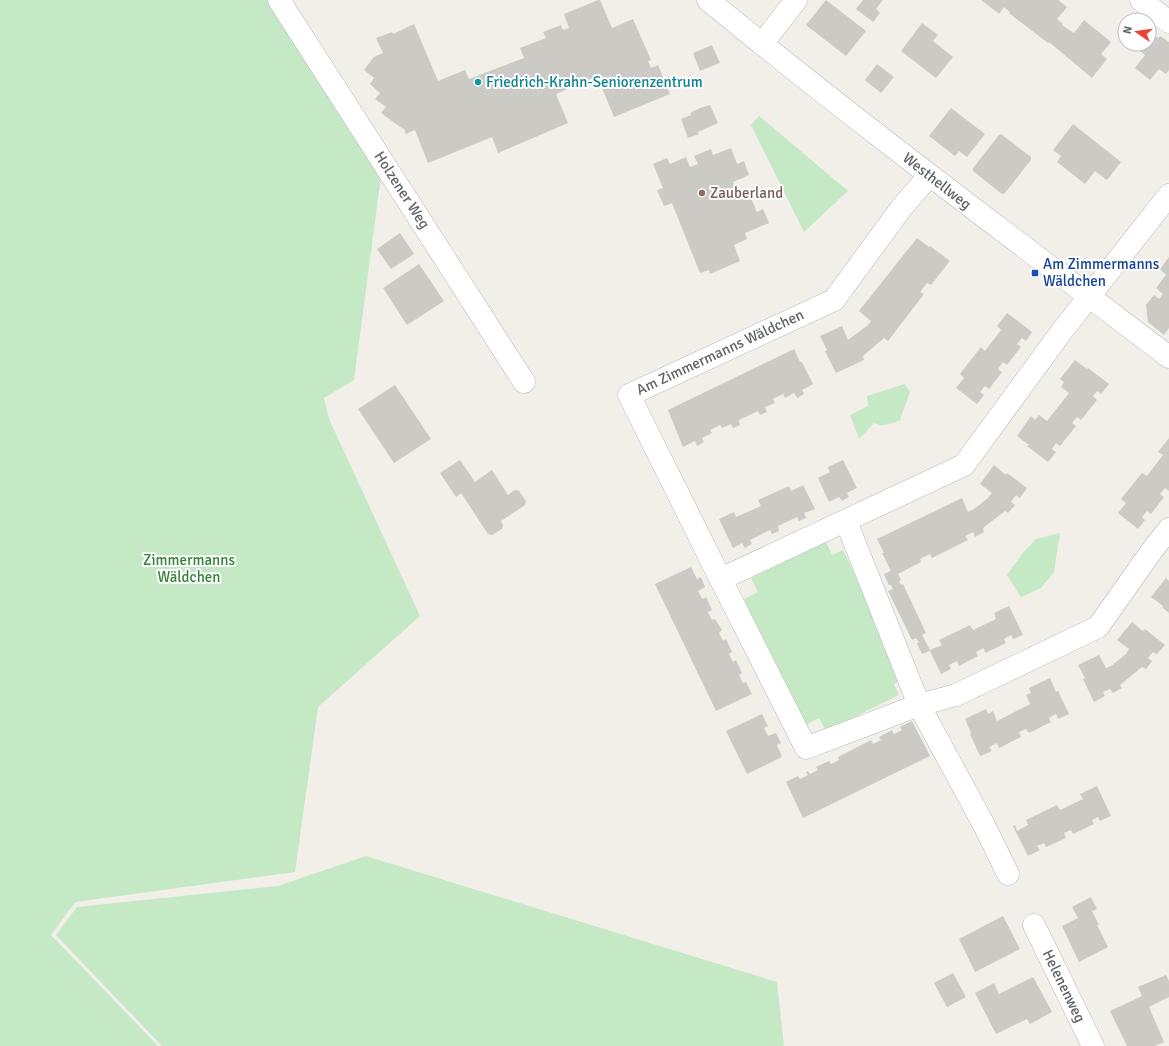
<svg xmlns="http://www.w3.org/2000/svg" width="1169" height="1046" viewBox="0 0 1169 1046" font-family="Signika,sans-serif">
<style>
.green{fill:#c5e8c5}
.building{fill:#cccac5}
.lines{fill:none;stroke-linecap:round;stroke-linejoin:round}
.minor-casing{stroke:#b5b8bc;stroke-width:23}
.tertiary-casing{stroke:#b5b8bc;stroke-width:23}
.minor{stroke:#fff;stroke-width:22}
.tertiary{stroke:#fff;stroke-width:22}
.culture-dot{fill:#0f9aa8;stroke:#fff;stroke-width:1.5}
.education-dot{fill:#8d6e63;stroke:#fff;stroke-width:1.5}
.transit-dot{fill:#1a4fb4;stroke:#fff;stroke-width:1.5}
.labels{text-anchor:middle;stroke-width:4;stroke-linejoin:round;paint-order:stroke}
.culture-label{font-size:15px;fill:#0d838f;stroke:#fff;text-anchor:start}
.street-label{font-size:15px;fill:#5f6368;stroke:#fff}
.education-label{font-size:15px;fill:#785e54;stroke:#fff;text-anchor:start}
.transit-label{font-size:15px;fill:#164399;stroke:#fff;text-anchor:start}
.park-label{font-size:15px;fill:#348238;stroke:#fff}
</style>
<rect width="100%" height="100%" fill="#f1efe8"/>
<path class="green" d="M0 0H269L381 176 354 380 324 398 329 419 420 616 318 707 295 872 75 902 51 935 158 1046H0Z
M759 116 848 191 804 232 751 125Z
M905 384 910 392 900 420C891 424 882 427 874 423L859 439 850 415 868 406 867 396Z
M1060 533 1054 572 1041 588 1021 597 1007 575 1022 554 1036 539Z
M826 542 832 555 843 550 905 678 894 684 899 695 826 731 819 718 805 725 744 599 758 592 751 578Z
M366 856 777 982 784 1046H162L56 935 77 907 278 886Z"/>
<path class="building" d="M598 0H600L612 28 633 19 651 60 648 61 651 68 658 65 670 94 614 117 602 88 604 87 601 81 599 82 597 76 556 94 568 123 498 153 492 137 428 163 415 130 406 134 404 128 403 129 381 113 386 107 375 99 380 93 370 84 374 78 364 70 374 57 383 53 376 38 392 32 393 34 414 24 438 81 465 70 469 79 524 58 520 48 546 38 543 32 561 25 563 30 569 28 564 14Z
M826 0 866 31 846 56 806 25Z
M863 0H883L876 9 880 13 873 22 856 9Z
M981 0H1058L1067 7 1057 19 1063 24 1062 25 1074 33 1084 20 1111 42 1101 54 1107 59 1092 78 1049 42 1048 43 1009 13 1010 12 1004 7 999 14Z
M922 23 938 35 933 41 953 57 936 78 901 51Z
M1149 31 1158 38 1160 36 1169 42V70L1166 74 1159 69 1150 80 1135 68 1145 55 1131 44H1149Z
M712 45 720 63 700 71 693 53Z
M877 64 894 77 881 93 865 80Z
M710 105 718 123 698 132 699 134 688 138 681 119 691 115 690 113 700 108Z
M951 108 985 134 967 157 959 151 955 156 929 136Z
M1073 124 1121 162 1107 180 1095 171 1085 184 1057 162 1061 156 1053 150Z
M1001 134 1031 157V160L1005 193 1002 194 973 171V168L999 135Z
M731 148 737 164 744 161 749 175 733 182 740 200 750 196 757 212 763 209 769 223 745 233 747 239 734 245 740 261 710 274 709 270 700 273 672 203 664 206 657 190 663 188 653 164 667 158 670 164 686 157 690 167 698 164 694 156 711 149 713 155Z
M400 233 414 254 391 269 377 249Z
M917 238 929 247 930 246 950 261 931 285 927 283 920 292 924 294 888 341 884 338 863 356 864 360 836 373 825 351 827 350 820 336 842 326 848 340 868 325 871 321 859 311Z
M1169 257V328L1164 335 1148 322 1146 305 1154 295 1159 299 1163 294 1156 288 1166 275 1160 269Z
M419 264 444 301 407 325 383 288Z
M1007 313 1032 332 1026 341 1022 338 1017 344 1021 347 1007 365 1003 362 998 369 1002 372 989 389 985 386 980 392 984 395 977 404 956 388 964 378 960 374 981 347 985 351 1001 330 997 326Z
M794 349 800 362H802L813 384 802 390 804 394 797 398 794 393 785 398 783 394 773 399 775 403 765 407 767 412 760 415 758 411 739 420 740 425 733 428 731 424 722 428 720 425 710 430 712 433 702 438 704 442 697 446 695 441 683 447 668 410Z
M1075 360 1087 369 1088 368 1109 384 1101 394 1097 391 1093 396 1097 400 1081 420 1077 417 1072 423 1076 426 1060 446 1056 443 1052 449 1056 452 1048 462 1027 446 1029 445 1017 436 1031 416 1035 420 1039 415 1047 421 1069 393 1061 387 1064 382 1060 379Z
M395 385 431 439 394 463 358 409Z
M1169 438V491L1165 488 1160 494 1164 497 1151 514 1147 511 1142 517 1145 520 1138 529 1118 513 1126 503 1121 499 1142 473 1147 476 1163 455 1158 452Z
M460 460 475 482 492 470 508 495 515 490 519 491 526 501 525 505 501 521 503 525 502 529 492 535 488 534 461 493 456 497 440 473Z
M843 460 857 488 847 493 849 497 842 501 839 497 829 502 818 478 830 472 828 467Z
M994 465 1006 475 1007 473 1027 488 1020 498 1016 495 1011 502 1015 505 1008 513 1005 511 983 528 984 532 975 537 973 532 965 536 968 540 932 558 930 554 920 559 921 562 898 574 901 580 899 581 901 585 903 584 926 633 922 635 930 650 942 645 939 640 970 625 973 630 996 619 994 613 1009 606 1023 635 1013 639 1011 635 1004 639 1006 643 985 653 984 648 976 652 978 656 959 666 957 661 949 665 951 669 941 674 930 651 922 654 917 643 919 642 916 638 912 640 888 591 893 589 891 585H889L884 574 891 571 882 553H884L877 539 962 498 968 512 974 509 988 498 992 493 980 484Z
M803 485 815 509 804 513 806 518 799 521 797 517 778 526 779 531 772 534 770 530 750 540 752 544 745 548 742 543 733 548 719 519 734 512 736 517 761 506 758 500 789 486 791 491Z
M691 567 697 579 701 577 705 587 698 591 702 599 706 597 712 610 708 612 712 620 715 619 722 630 719 633 723 641 726 639 732 652 729 654 733 662 736 660 742 673 739 675 743 683 746 682 752 694 716 711 655 584Z
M1166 578 1169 581V613L1162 607 1163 606 1151 597Z
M1132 622 1143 631 1145 629 1165 645 1157 654 1153 652 1148 658 1152 661 1146 669 1142 667 1120 685 1122 688 1113 693 1110 689 1103 692 1105 696 1094 702 1083 679 1085 678 1078 665 1099 655 1106 668 1111 666 1126 654 1129 649 1117 640Z
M1050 678 1056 692 1058 691 1069 714 1058 719 1056 714 1049 718 1051 722 1029 733 1026 729 1019 732 1021 737 999 748 997 743 989 747 992 751 980 756 970 734 971 733 965 719 986 709 988 714 993 711 997 721 1030 704 1026 695 1031 693 1029 688Z
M762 714 768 726 764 728 768 736 776 733 781 743 777 745 782 757 747 774 726 731Z
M912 721 930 756 803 818 786 782 798 776 800 779 808 775 806 772 808 771 810 774 818 770 816 767 829 761 831 764 839 760 838 757 871 740 873 744 881 740 879 737 892 730 894 734 902 730 900 727Z
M1097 786 1111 816 1100 821 1098 817 1092 820 1094 824 1073 834 1071 830 1064 833 1066 838 1046 847 1044 843 1037 846 1040 850 1028 856 1013 826 1015 825 1017 831 1028 825 1026 820 1057 805 1060 810 1083 799 1080 794Z
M1091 897 1097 909 1092 911 1099 925H1097L1108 947 1079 962 1062 926 1078 918 1072 907Z
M1003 916 1020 949 975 972 959 939Z
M953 973 966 997 947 1007 934 983Z
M1166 975 1169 981V997L1149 1007 1164 1042 1155 1046H1127L1110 1011 1142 996 1138 987Z
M1033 977 1052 1012 1030 1024 1027 1019 996 1034 975 993 994 983 999 994Z"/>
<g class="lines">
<defs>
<path id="minor" d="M279 0 524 382
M1141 0 1169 22
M762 44 796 0
M929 176 902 207 834 300 629 395 717 572 806 748 919 705 956 695 1098 627 1153 549 1169 529
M846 521 919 705 984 825 1008 874
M721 579 964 465 1062 331 1169 195
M1034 925 1093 1046"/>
<path id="tertiary" d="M708 0C858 123 1014 239 1169 357"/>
</defs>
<use href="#minor" class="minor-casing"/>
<use href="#tertiary" class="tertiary-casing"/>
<use href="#minor" class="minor"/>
<use href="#tertiary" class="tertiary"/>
</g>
<circle class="culture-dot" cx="478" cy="82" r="4"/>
<circle class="education-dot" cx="702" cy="193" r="4"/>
<rect class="transit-dot" x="1031" y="269" width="8" height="8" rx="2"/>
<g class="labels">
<g class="culture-label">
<text x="486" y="87">Friedrich-Krahn-Seniorenzentrum</text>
</g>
<g class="street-label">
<text transform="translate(937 181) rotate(38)" y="5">Westhellweg</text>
<text transform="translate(402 190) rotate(57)" y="5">Holzener Weg</text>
<text transform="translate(720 352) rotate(-25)" y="5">Am Zimmermanns Wäldchen</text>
<text transform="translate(1064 986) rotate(64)" y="5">Helenenweg</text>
</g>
<g class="education-label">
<text x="710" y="198">Zauberland</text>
</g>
<g class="transit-label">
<text x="1043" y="269">Am Zimmermanns<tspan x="1043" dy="17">Wäldchen</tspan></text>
</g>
<g class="park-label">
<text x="189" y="565">Zimmermanns<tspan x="189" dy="17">Wäldchen</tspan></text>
</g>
</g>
<g transform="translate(1137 32) rotate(283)"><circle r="19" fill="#ffffff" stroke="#bfc1c3"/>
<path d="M0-3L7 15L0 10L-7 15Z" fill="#ea4335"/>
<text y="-6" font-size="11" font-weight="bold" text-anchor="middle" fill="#5f6368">N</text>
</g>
</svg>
